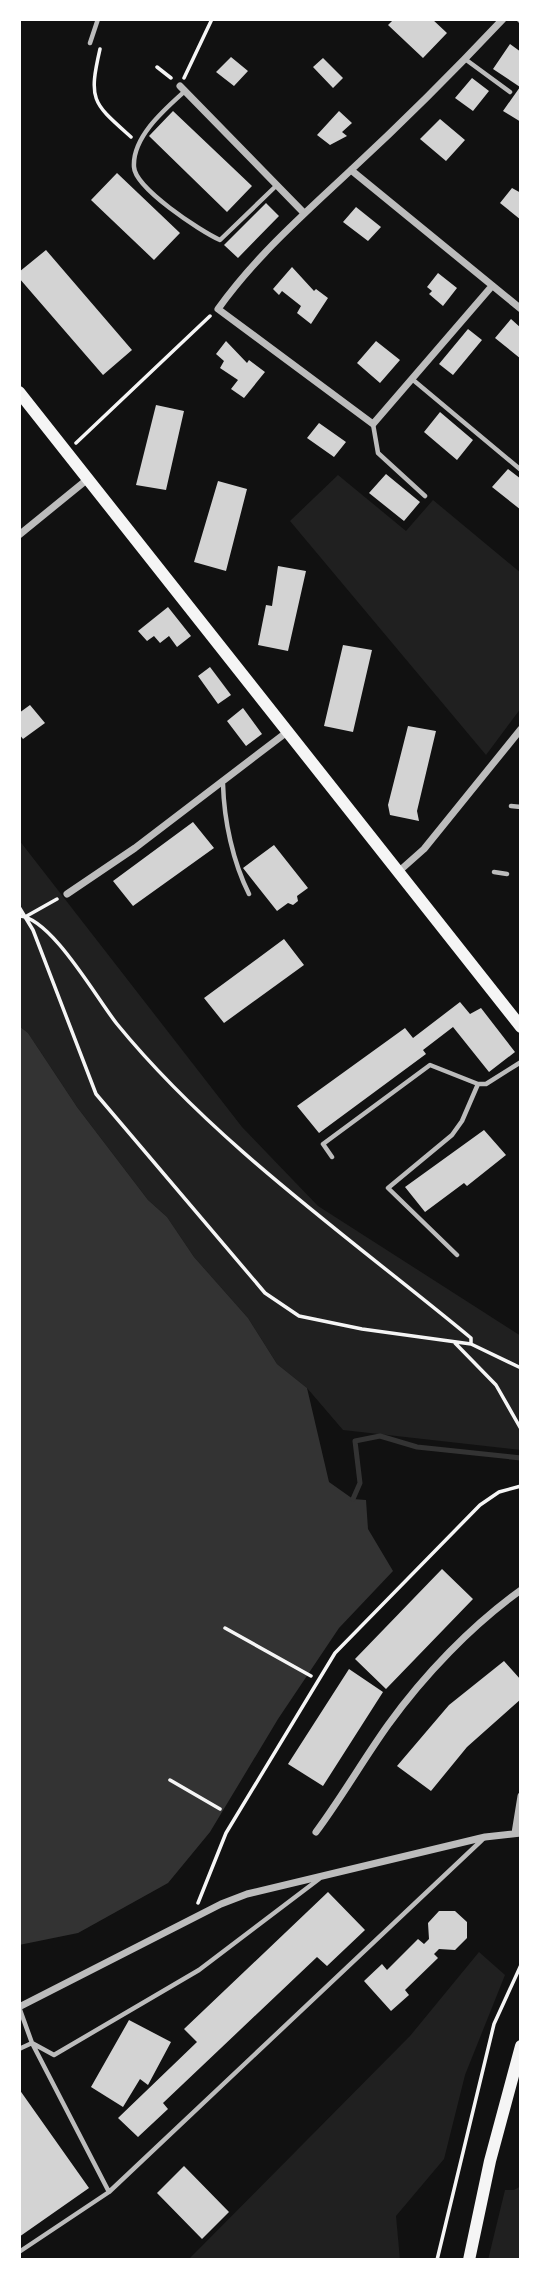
<svg xmlns="http://www.w3.org/2000/svg" width="540" height="2279" viewBox="0 0 540 2279" font-family="'DM Sans',sans-serif">
<style>
.green{fill:#202020}
.water{fill:#333}
.lines{fill:none;stroke-linecap:round;stroke-linejoin:round}
.stream{stroke:#333;stroke-width:5}
.building{fill:#d3d3d3}
.path{stroke:#f5f5f5;stroke-width:3.5}
.service{stroke:#bcbcbc;stroke-width:4.5}
.minor{stroke:#bcbcbc;stroke-width:7}
.secondary{stroke:#f5f5f5;stroke-width:12}
</style>
<rect width="100%" height="100%" fill="#111"/>
<path class="green" d="M338 475 406 531 433 500 521 573V708L486 755 290 521Z
M19 840 242 1127 318 1206 521 1336V1450L343 1430 307 1388 277 1364 248 1318 194 1257 167 1217 148 1200 77 1107 28 1033 19 1026Z
M479 1952 505 1975 465 2075 444 2159 396 2216 400 2260H188L410 2036Z
M521 2186V2260H488L505 2190H514Z"/>
<path class="water" d="M19 1026 28 1033 77 1107 148 1200 167 1217 194 1257 248 1318 277 1364 307 1388 329 1482 353 1499 366 1500 368 1529 393 1571 339 1628 278 1719 210 1832 168 1883 78 1933 19 1945Z"/>
<g class="lines">
<path class="stream" d="M353 1499 360 1483 355 1441 380 1436 417 1447 521 1458"/>
</g>
<path class="building" d="M394 19H432L447 33 423 58 388 25Z
M510 44 521 52V122L503 111 520 87 493 69Z
M231 57 248 71 234 86 216 72Z
M323 58 343 78 333 88 313 67Z
M472 78 489 91 473 111 455 98Z
M173 111 252 186 227 212 149 136Z
M339 111 352 123 342 132 347 136 330 145 317 135Z
M440 119 465 140 446 161 420 139Z
M117 173 180 233 154 260 91 200Z
M512 188 521 193V220L500 203Z
M266 203 279 216 238 258 224 245Z
M356 207 381 227 368 241 343 222Z
M46 250 132 350 103 375 19 278V272Z
M292 267 314 291 316 289 328 298 311 324 297 313 301 306 282 291 279 295 273 289Z
M438 273 457 288 443 306 429 294 432 291 427 287Z
M511 319 521 328V359L495 338Z
M468 329 482 340 453 375 439 364Z
M226 341 247 363 249 360 265 372 244 398 231 389 238 380 220 368 224 361 216 354Z
M376 341 400 360 380 383 357 363Z
M156 405 184 411 166 490 136 485Z
M440 412 473 440 457 460 424 432Z
M319 423 346 442 334 457 307 438Z
M508 469 521 479V510L492 487Z
M386 474 420 502 404 521 369 493Z
M218 481 247 489 226 571 194 562Z
M278 566 306 571 288 651 258 645 266 605 272 606Z
M168 607 191 636 177 647 169 636 160 643 154 636 147 641 138 631Z
M343 645 372 650 353 732 324 726Z
M210 667 231 695 218 704 198 676Z
M30 705 45 723 23 739 19 734V713Z
M243 708 262 734 246 746 227 721Z
M408 726 436 731 417 811 419 821 390 815 388 805Z
M193 822 214 848 133 906 113 881Z
M274 845 308 888 297 896 298 901 293 905 288 903 277 911 243 868Z
M284 939 304 965 224 1023 204 998Z
M460 1002 470 1014 481 1008 515 1052 489 1072 453 1027 423 1050 426 1054 319 1133 297 1106 405 1028 413 1038Z
M484 1130 506 1155 467 1186 464 1183 425 1212 405 1187Z
M442 1569 473 1599 386 1689 355 1659Z
M504 1661 521 1680V1699L467 1747 431 1791 397 1766 449 1705Z
M349 1669 383 1692 323 1786 288 1764Z
M328 1892 365 1930 327 1966 317 1957 163 2103 168 2109 138 2137 118 2118 197 2042 184 2029Z
M439 1911H455L467 1922V1938L455 1950 439 1949 434 1954 438 1958 405 1990 409 1995 391 2011 364 1981 382 1964 387 1970 418 1939 424 1944 429 1939 428 1923Z
M129 2020 171 2042 148 2085 140 2079 123 2107 91 2087Z
M19 2089 89 2188 19 2237Z
M184 2166 229 2212 202 2239 157 2193Z"/>
<g class="lines">
<path class="path" d="M100 49C88 101 93 103 131 137
M157 67 171 78
M184 78 212 19
M76 443 210 316
M19 907 33 930 96 1094 265 1293 299 1316 362 1329 471 1344 521 1368
M19 916C51 917 97 999 117 1024 215 1144 353 1240 471 1338V1344
M25 917 57 899
M455 1343 496 1385 521 1429
M225 1628 311 1676
M170 1780 220 1809
M198 1903 226 1833 335 1653 480 1505 499 1492 521 1486
M437 2260 494 2024 521 1965"/>
<path class="service" d="M90 43 98 19
M465 59 510 92
M185 91C165 109 132 137 134 167 135 188 200 231 220 240L277 185
M412 379 521 470
M373 424 378 453 425 496
M223 784C224 821 233 862 249 894
M511 806 521 807
M494 872 507 874
M332 1157 323 1144 430 1065 478 1084H486L521 1062
M457 1255 388 1188 452 1135 462 1121 478 1084
M19 2007 32 2043 109 2192
M19 2049 32 2043 54 2055 199 1970 319 1879
M19 2252 109 2192 482 1840"/>
<path class="minor" d="M520 19 521 20
M180 86 303 212
M351 170 521 309
M492 286 373 424 218 309C256 256 303 215 351 170 403 122 454 71 503 19
M19 535 89 478
M397 873 424 849 521 729
M67 894 135 848 287 732
M316 1832C342 1797 363 1760 388 1725 424 1675 471 1626 521 1590
M515 1833 521 1796
M19 2007 221 1904 247 1894 485 1837 521 1833"/>
<path class="secondary" d="M19 392 521 1027
M469 2260 490 2161 521 2046"/>
</g>
<rect width="540" height="2279" fill="none" stroke="#ffffff" stroke-width="42"/>
</svg>
